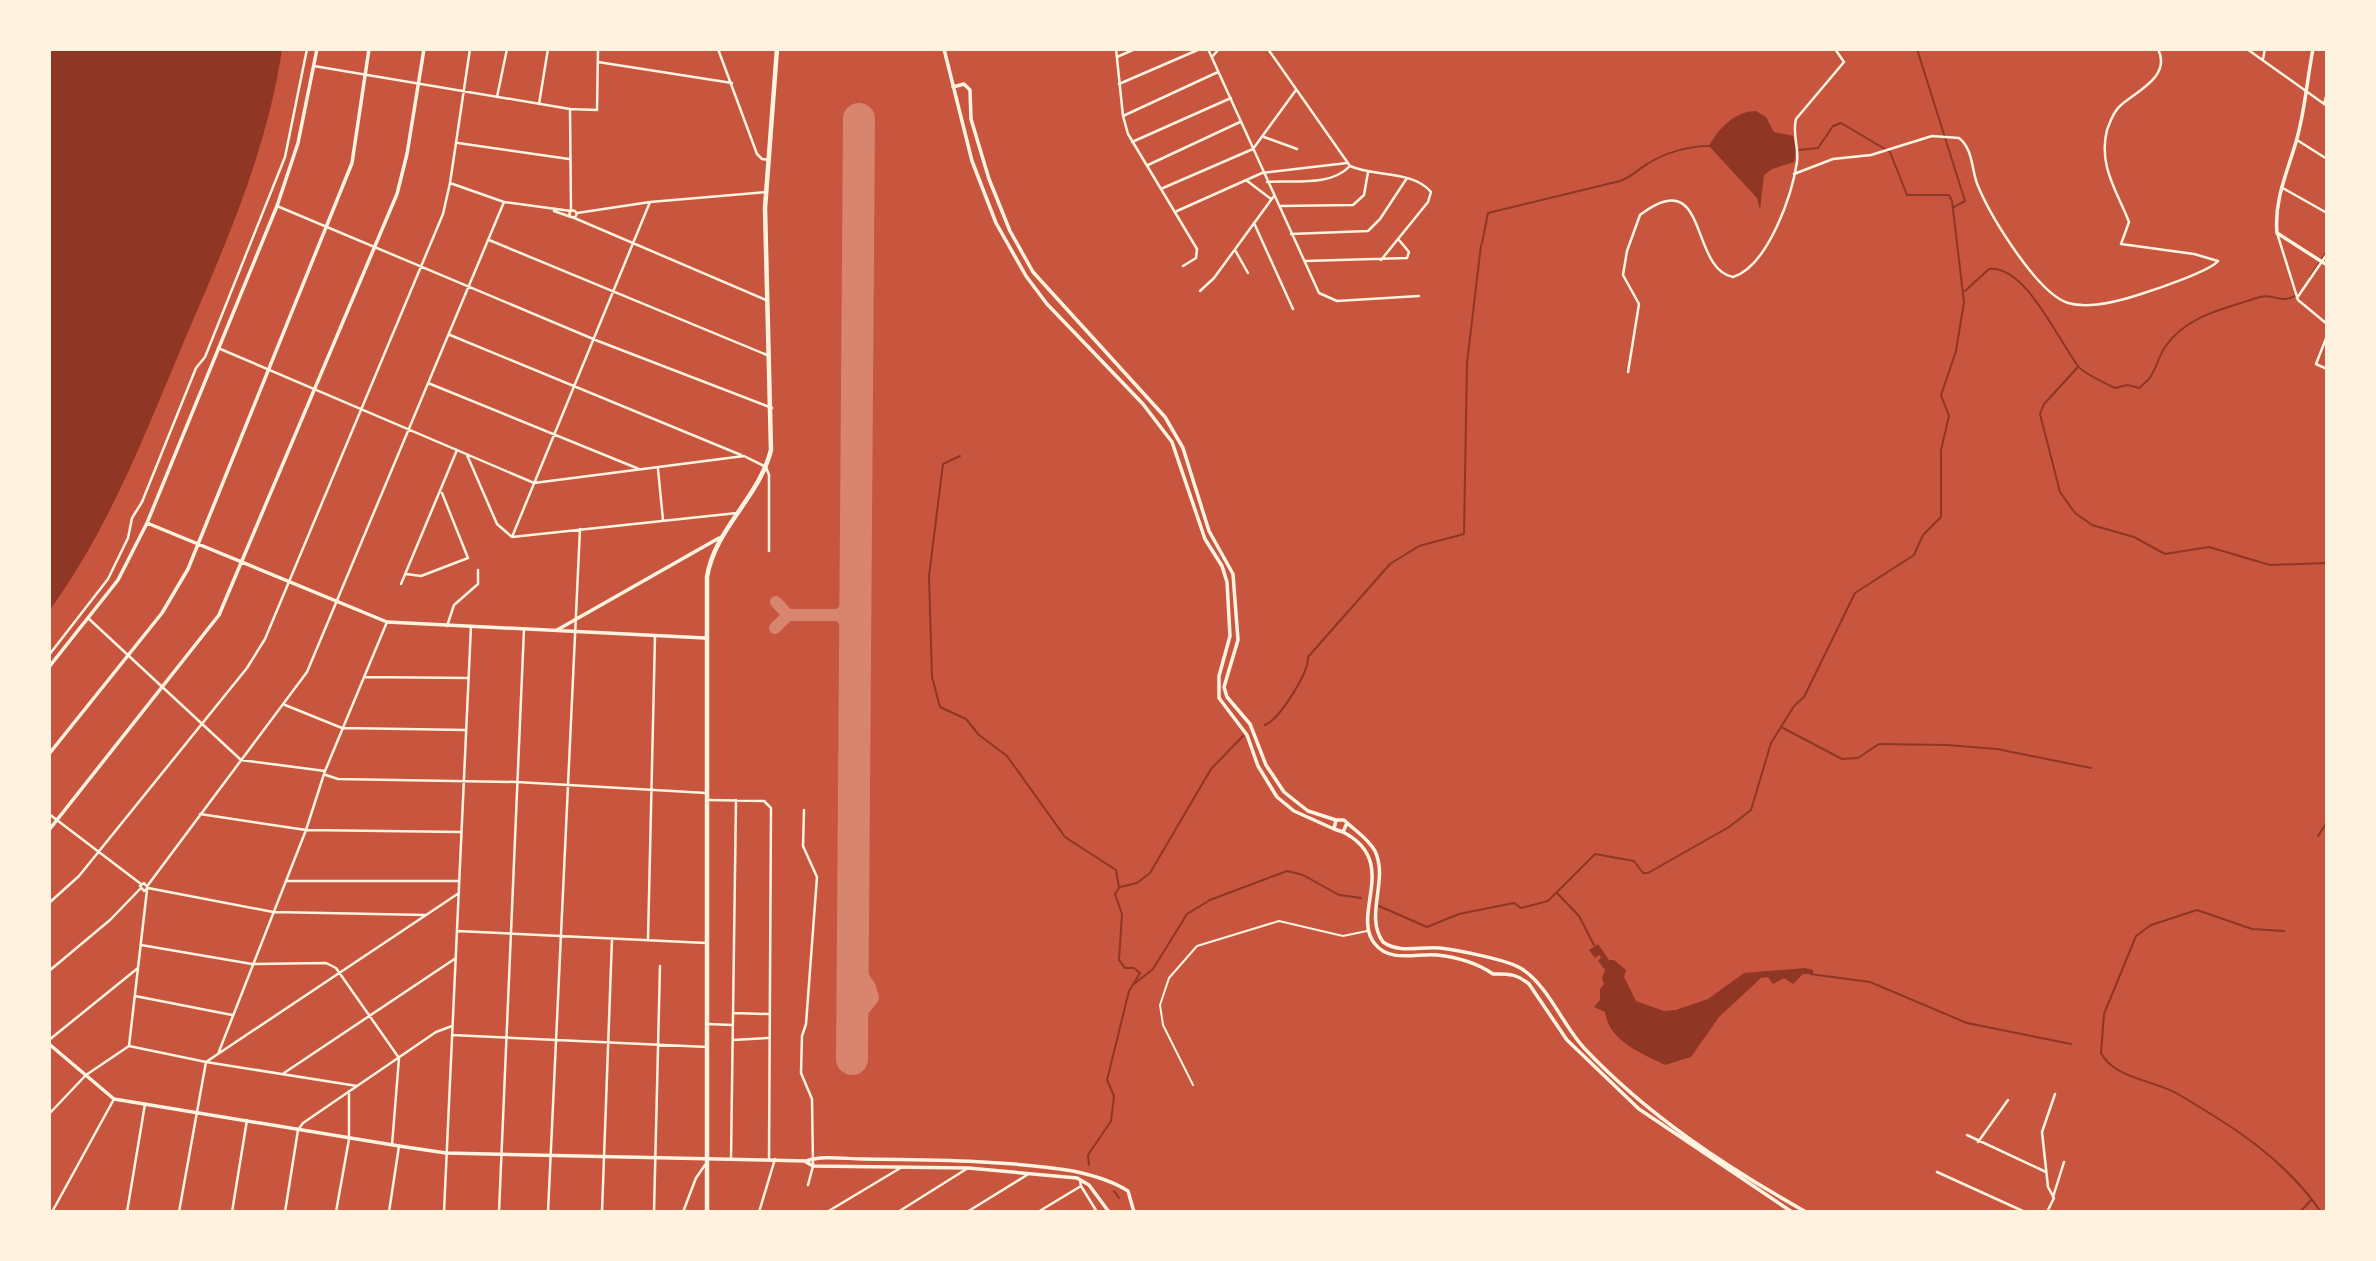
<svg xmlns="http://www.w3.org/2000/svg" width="2376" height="1261" viewBox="0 0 2376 1261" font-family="Lato,sans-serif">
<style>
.water{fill:#8f3625}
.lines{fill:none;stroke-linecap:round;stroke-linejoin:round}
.stream{stroke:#8f3625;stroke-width:2}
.taxiway{stroke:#d8846e;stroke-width:12}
.runway{stroke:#d8846e;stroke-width:32}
.service{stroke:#fff3e0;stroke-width:2}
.pedestrian{stroke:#fff3e0;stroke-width:2.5}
.minor{stroke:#fff3e0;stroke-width:2.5}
.tertiary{stroke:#fff3e0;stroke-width:3.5}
.secondary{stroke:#fff3e0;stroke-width:4.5}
</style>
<rect width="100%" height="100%" fill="#c8553d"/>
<path class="water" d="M49 49H282C267 153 223 250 182 346 144 437 108 530 49 611Z
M1756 111 1766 117 1774 132 1793 136 1796 150 1794 162 1772 169 1764 175 1760 210 1757 198 1709 146C1718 129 1735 111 1756 111Z
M1598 944 1609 960H1614L1626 970 1624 977 1636 1001 1664 1011 1676 1010 1708 999 1744 973 1805 968 1813 970V974H1803L1793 984 1784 978 1773 984 1768 977 1761 978 1719 1017 1691 1057 1665 1065C1641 1053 1609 1041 1605 1012L1594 1007 1600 1000V989L1604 984 1602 978 1605 970 1598 961 1601 957 1599 955 1595 958 1589 950Z"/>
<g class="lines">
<path class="stream" d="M1917 49 1965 201 1954 207
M1482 243 1488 213 1620 181C1632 177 1638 169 1649 163 1664 153 1692 145 1710 146
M2310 277 2327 251
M1965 291 1989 269C2025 264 2060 343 2078 366 2084 374 2105 383 2115 388L2127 385 2140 388C2142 385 2145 383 2148 380 2155 373 2158 357 2165 347 2186 315 2227 308 2260 297 2274 293 2280 305 2297 295
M2078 367 2044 404 2040 414 2060 492 2075 513 2092 525 2134 537 2165 554 2209 547 2270 565 2327 563
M960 456 943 464 929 576 932 677 940 707 966 719 979 735 1007 756 1065 837 1116 870 1119 888 1115 894 1122 914 1119 960 1125 968H1134L1140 973 1129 991 1107 1080 1114 1096 1111 1121 1088 1155 1089 1165
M1265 725C1280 719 1309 672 1308 657L1390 564 1419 546 1464 534 1467 363 1481 245
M1783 728 1842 759 1858 758 1879 744 1947 745 1997 749 2091 768
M2318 836 2327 822
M1120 887 1137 883 1150 873 1211 769 1243 736
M1557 893 1579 916 1594 945
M1379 906 1427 927 1459 914 1514 903 1521 908 1548 901 1595 854 1634 861 1643 873H1648L1729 827 1751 810 1771 743 1794 706 1804 697 1855 593 1914 555 1923 535 1941 517V450L1949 416 1941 395 1956 351 1964 302 1952 201 1949 195H1907L1890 152 1841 123 1833 126 1818 148 1799 150
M2284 931 2252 929 2197 910 2151 925 2136 936 2104 1014 2101 1053C2114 1078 2152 1080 2176 1093 2231 1125 2284 1158 2321 1212
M1810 974 1870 982 1967 1023 2071 1044
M1134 984 1153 969 1187 914 1210 900 1287 871 1303 875 1339 895 1361 898
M1114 1191 1119 1198
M2300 1212 2311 1200"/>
<path class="taxiway" d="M776 602 788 615
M839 615 850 604 856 588
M775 628 788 615H839L850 627 855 643
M853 1012 865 1008 873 998 870 987 857 967 853 947"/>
<path class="runway" d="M852 1059 859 119"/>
<path class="service" d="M1193 1085 1163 1025 1160 1005 1169 978 1197 946 1279 921 1343 936 1367 931"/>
<path class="pedestrian" d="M49 655 108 579 128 538 132 518 142 502 196 368 205 357 285 157 307 49"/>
<path class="minor" d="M718 49 757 154 762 159 769 160
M1116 49 1123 116 1128 134 1197 249 1196 258 1183 266
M1208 49 1319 293 1337 301 1419 296
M1268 49 1350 166C1374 177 1413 170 1431 192L1428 202 1381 260
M2158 49C2172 77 2135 92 2120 106 2113 112 2110 122 2107 130 2098 166 2117 191 2129 222L2121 244 2194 254 2218 261
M2247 49 2327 106
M1117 57 1135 49
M1212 57 1219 49
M2263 59 2265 49
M598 62 732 83
M314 66 570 109
M1119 84 1200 49
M497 97 507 49
M539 104 548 49
M2324 104 2327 93
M1123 116 1218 72
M1264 137 1297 149
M2297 140 2327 159
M1132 142 1231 98
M458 143 569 159
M1148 165 1240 122
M1794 174 1833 159 1871 155 1932 136 1959 138C1974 150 1971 170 1978 186 1991 217 2037 293 2068 303 2089 309 2120 301 2141 294 2157 289 2210 271 2218 261
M1246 180 1271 199
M1267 182C1294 180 1330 187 1350 166
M450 183 504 202 571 211 570 109 597 110 598 49
M2281 187 2327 213
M1163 188 1253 149 1296 90
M277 206 598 341 772 408
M1280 206 1353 205 1364 195 1368 172
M569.5 214a3.5 3.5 0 1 1 7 0a3.5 3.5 0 1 1-7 0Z
M554 211 571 217
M1177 211 1262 173 1347 163
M577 213 650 202 766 192
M572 217 766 300
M1254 223 1293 309
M2277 233 2298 300 2327 324
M1291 234 1368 231 1380 219 1407 178
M489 240 767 355
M1235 250 1248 273
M1305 261 1407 258 1409 252 1399 240
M1200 291 1214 278 1274 196
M2297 298 2327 254
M450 335 741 455
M2327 336 2316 364 2327 369
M218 348 534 483 744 456 766 467 769 475V551
M1628 372 1639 304 1623 275 1627 251 1640 215C1709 162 1689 269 1733 277 1768 266 1792 195 1797 162 1799 147 1792 133 1796 119L1844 62 1835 49
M428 383 639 469
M467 455 497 524 512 537
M658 469 663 520
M512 537 650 202
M512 537 737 513
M406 574 421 576 468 558 442 493
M401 584 457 450
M88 618 241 760 325 771
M447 626 454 605 478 584V570
M364 677 468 678
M285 705 342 728 466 730
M326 775 338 779 517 782 706 793
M708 800 764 801 771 808 769 1158
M804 810 803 846 817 877 806 1024 802 1036 801 1073 812 1099 813 1166 808 1185
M49 814 141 884
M200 814 306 830 461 832
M286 881H459
M148 885 307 672 504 202
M148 888 144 883 140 886 144 891 148 888 273 912 426 915
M49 903 79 876 247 668 265 639 443 214 450 183 470 49
M457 931 706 943
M648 940 655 636
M141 945 252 964 326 963 336 968 399 1058 392 1145
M49 971 110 920 140 889
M135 996 232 1015
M733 1013 768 1014
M707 1024 732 1025
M452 1035 707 1047
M49 1040 138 968
M733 1040 768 1038
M129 1046 206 1062 357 1086
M129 1046 147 890
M218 1054 306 830 325 771 387 622
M284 1073 456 958
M49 1114 86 1075 129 1046
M1967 1135 2046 1172
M1978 1142 2008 1100
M731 1158 736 800
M1937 1172 2025 1212
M1081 1186 1097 1212
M2053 1197 2064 1162
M52 1212 114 1099
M127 1212 145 1104
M179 1212 206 1062 459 893
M232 1212 247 1120
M285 1212 298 1130 303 1123 436 1032 452 1026
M336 1212 349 1139V1091
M389 1212 399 1146
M444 1212 471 626
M499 1212 524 629
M548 1212 580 529
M602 1212 612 939
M654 1212 660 966
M683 1212 696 1178 705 1165
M759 1212 775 1159
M827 1212 902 1167
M898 1212 968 1168
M967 1212 1027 1175
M1038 1212 1081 1186 1080 1180
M2047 1212 2054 1198 2048 1187 2042 1132 2055 1094"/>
<path class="tertiary" d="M944 49 972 161 996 223 1026 276 1047 304 1143 404 1172 442 1205 539 1222 566 1227 582 1230 636 1219 676V698L1247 735 1258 766 1277 797 1294 811 1334 829
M2313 49C2307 79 2305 112 2296 142 2287 173 2274 200 2277 233L2327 265
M953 87 964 84 970 90 971 119 989 179 1010 231 1033 272 1165 417 1183 448 1209 531 1233 574 1238 640 1224 687 1227 697 1250 724 1266 765 1284 792 1308 811 1336 820
M147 523 387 622 705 638
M557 630 719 538
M49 667 118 580 147 523 277 206 298 143 317 49
M49 754 162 613 188 569 352 163 369 49
M1347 823 1343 832 1334 829 1336 820H1344C1354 830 1368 838 1375 851 1389 880 1364 916 1383 942 1400 954 1420 946 1440 948 1457 950 1509 960 1522 969 1549 987 1562 1024 1584 1048 1647 1115 1726 1167 1806 1212
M49 830 219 615 397 194 407 154 424 49
M1343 832C1401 862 1350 914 1375 944 1390 963 1417 953 1437 955 1456 957 1477 963 1493 974 1508 974 1515 973 1529 984L1567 1040 1639 1109 1792 1212
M49 1044 114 1099 399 1146 446 1153 806 1161C823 1155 846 1159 864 1159 933 1160 1005 1160 1073 1171 1092 1175 1111 1180 1128 1191L1134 1212
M806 1162 813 1166 968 1168 1077 1178 1089 1185 1109 1212"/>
<path class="secondary" d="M707 1212V577C715 528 759 498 771 450L765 208 777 49"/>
</g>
<rect width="2376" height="1261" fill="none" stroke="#fff3e0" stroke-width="102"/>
</svg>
